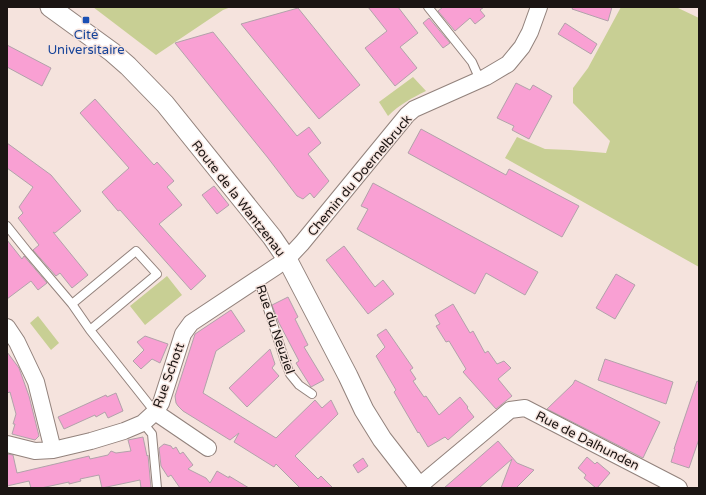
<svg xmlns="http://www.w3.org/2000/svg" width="706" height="495" viewBox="0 0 706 495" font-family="'Varela Round',sans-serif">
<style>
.green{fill:#c8cf94}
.building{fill:#f9a0d3;stroke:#b2a2aa}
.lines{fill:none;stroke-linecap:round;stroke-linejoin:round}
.service-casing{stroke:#92827c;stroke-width:10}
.minor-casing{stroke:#92827c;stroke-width:18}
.tertiary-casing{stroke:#92827c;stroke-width:21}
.service{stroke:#fff;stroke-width:8}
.minor{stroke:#fff;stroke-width:16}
.tertiary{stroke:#fff;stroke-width:19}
.transit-dot{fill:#1a4fb4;stroke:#f5e3dd;stroke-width:1.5}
.labels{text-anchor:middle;stroke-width:3;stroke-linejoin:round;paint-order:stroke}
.transit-label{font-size:13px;fill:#164399;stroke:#f5e3dd}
.street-label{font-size:13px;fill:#1b1513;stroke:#f5e3dd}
</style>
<rect width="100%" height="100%" fill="#f5e3dd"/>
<path class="green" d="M93 7H231L223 10 156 55Z
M621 7H676L699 18V267L505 158 517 137 545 149 570 150 606 153 610 141 573 103V88L588 68Z
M413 77 426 91C412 98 400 104 388 116L379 102Z
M167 276 182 295 145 325 130 306Z
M38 316 59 343 51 350 30 323Z"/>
<path class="building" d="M368 7H398L418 33 400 47 417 68 395 86 365 48 387 31Z
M443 7H484L480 10 485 16 475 24 470 18 455 31 438 11Z
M573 7H612L608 21 572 9Z
M298 8 360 85 319 119 241 24Z
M429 18 450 43 443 48 423 23Z
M565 23 597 44 591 54 558 34Z
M213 32 297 136 309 127 321 143 308 154 329 181 314 198 310 193 303 199 297 196 268 158 175 43Z
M7 45 51 68 42 86 7 67Z
M516 83 530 90 533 85 552 96 529 139 512 130 514 126 497 118Z
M95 99 154 165 157 162 174 181 167 187 182 205 159 224 206 276 191 290 120 210 118 211 102 192 129 168 80 113Z
M421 129 506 175 509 169 579 206 562 237 408 153Z
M7 143 51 175 81 211 55 233 53 232 88 275 72 288 60 273 56 276 33 250 39 245 18 218 23 213 19 207 33 187 7 168Z
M373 183 538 272 525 295 486 273 475 294 357 229 368 209 361 206Z
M214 186 229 205 217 214 202 195Z
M7 240 22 259 24 256 47 283 38 290 31 281 7 299Z
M344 246 375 287 383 280 394 294 368 314 326 260Z
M616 274 635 285 615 319 596 308Z
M288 297 298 317 295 319 308 345 304 347 324 380 311 387 296 363 299 361 279 323 272 305Z
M453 304 470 333 473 331 485 353 488 351 497 364 504 361 511 368 498 379 512 396 496 409 463 372 466 369 449 341 446 342 436 326 440 324 435 315Z
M231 310 245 331 216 351 203 393 276 438 315 400 322 408 331 400 338 414 295 456 318 479 321 476 333 488H300L276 464 274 467 234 442 239 433 230 440 183 411 178 406 176 403 175 396 195 334Z
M386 329 413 368 410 370 416 379 413 381 424 397 426 396 439 415 460 397 468 407 467 408 474 417 448 440 445 437 428 447 419 432 418 433 394 392 396 390 376 356 385 347 377 335Z
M145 336 168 344 160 363 152 359 141 369 133 361 144 350 137 342Z
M270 349 275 364 272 368 279 376 247 407 229 388Z
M7 352 19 368 29 396 39 436 35 440 12 434 15 424H13L16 414 10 392 7 393Z
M605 359 673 382 666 404 598 380Z
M575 380 660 422 643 458 547 409 573 384Z
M697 381 699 382V439L689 468 671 462 675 449H674Z
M116 393 123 411 108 418 105 412 96 417 95 415 64 429 58 417 106 395 107 397Z
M143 437 147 456 148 455 151 488H141L140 480 102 488 99 475 80 479 81 481 69 484V482L41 488H31L29 481 7 486V454L13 455 17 473 89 456 90 459 108 455 111 451 116 453 131 451 128 440Z
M498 441 517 463 534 470 516 488H501L512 459 479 488H444Z
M164 444 171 446 173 449 176 447 180 454 183 452 193 465 188 469 206 478 210 483 217 471 229 478V476L249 488H180L171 475 168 477 161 466 159 448Z
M587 457 595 464 597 462 610 473 597 488H596L584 478 586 475 578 468Z
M363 458 368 466 358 473 353 465Z"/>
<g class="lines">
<defs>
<path id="service" d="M428 7 472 62 480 80
M7 226 27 251 72 304 90 330 155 412
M258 278 285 361 290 374 299 385 312 394
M72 304 136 251 157 274 90 330
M143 423 152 434 157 488"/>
<path id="minor" d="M7 327 17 342 36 382 53 450
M155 412 208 448
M7 444 35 451 53 450 91 441 124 431 143 423 155 412 161 403 183 334 191 323 277 266 287 259 302 243 407 115 414 109 486 77 508 64 522 47 530 32 539 7
M418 487 510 410 525 408 676 486 679 488"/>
<path id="tertiary" d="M50 7 112 52 128 66 165 104 272 237 287 259 348 376 364 410 382 439 420 488"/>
</defs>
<use href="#service" class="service-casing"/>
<use href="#minor" class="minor-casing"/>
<use href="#tertiary" class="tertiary-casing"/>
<use href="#service" class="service"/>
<use href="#minor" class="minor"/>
<use href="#tertiary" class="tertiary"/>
</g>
<rect class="transit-dot" x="82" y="16" width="8" height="8" rx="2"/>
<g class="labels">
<g class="transit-label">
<text x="86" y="39">Cité<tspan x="86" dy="15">Universitaire</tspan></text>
</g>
<g class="street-label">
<text transform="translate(359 175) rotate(-50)" y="5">Chemin du Doernelbruck</text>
<text transform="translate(239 198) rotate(52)" y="5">Route de la Wantzenau</text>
<text transform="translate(276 329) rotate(71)" y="5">Rue du Neuziel</text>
<text transform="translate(168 375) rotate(-70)" y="5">Rue Schott</text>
<text transform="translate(588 440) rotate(27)" y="5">Rue de Dalhunden</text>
</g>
</g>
<rect width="706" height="495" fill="none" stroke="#1b1513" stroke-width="16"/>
</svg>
